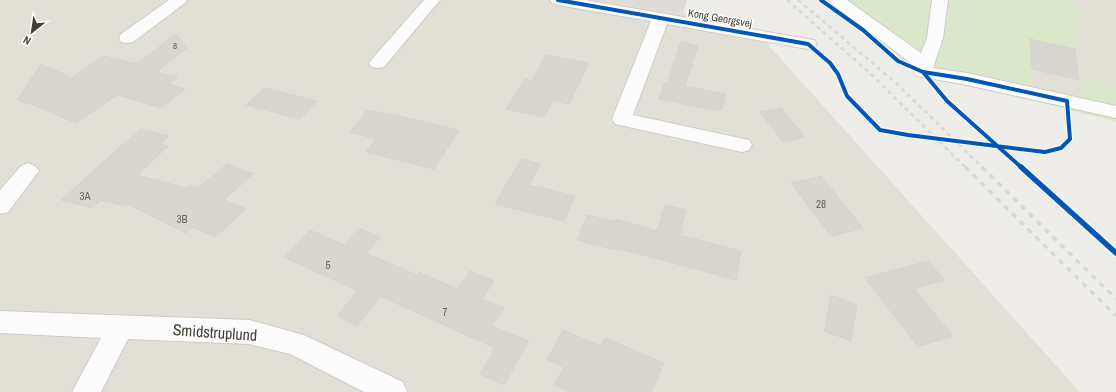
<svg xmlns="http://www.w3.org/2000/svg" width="1116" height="392" viewBox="0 0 1116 392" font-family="'Archivo Narrow',sans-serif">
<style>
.residential{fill:#e2dfd6}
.green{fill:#dbe7cb}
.parking{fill:#dddcd8}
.building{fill:#d8d6d1;stroke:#d6d4cf}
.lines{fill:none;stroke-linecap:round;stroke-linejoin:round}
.minor-casing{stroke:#cccbc6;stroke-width:2}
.minor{fill:#fcfcfc;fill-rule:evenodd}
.rail-far1{stroke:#d8d8d7;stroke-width:2.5;stroke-dasharray:4 4;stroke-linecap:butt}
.rail{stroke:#d8d8d7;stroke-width:3.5;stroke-dasharray:5.5 5.5;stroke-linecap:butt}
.cycleway-far1-casing{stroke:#fff;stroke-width:6}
.cycleway-casing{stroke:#fff;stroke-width:8}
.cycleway-far1{stroke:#0057b8;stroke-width:4}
.cycleway{stroke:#0057b8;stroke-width:5.5}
.labels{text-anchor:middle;stroke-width:3;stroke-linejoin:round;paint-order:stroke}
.far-number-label{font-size:9px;fill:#69655e}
.far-street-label{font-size:11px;fill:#433e36;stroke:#fff}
.number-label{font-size:11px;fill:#69655e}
.near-street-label{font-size:16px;fill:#433e36;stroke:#fff}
</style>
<rect width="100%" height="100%" fill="#eeede9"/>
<path class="residential" d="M0 0H687L683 13 756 31 1080 392H0Z
M1070 0H1116V85L1084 77 1077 112 1027 97 1032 69 1030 39 1080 13Z"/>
<path class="green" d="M841 0H1070L1080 13 1075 49 1030 39 1032 69 1030 89 937 68Z
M1084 77 1116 85V122L1077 112Z"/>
<path class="parking" d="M619 0H687L683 13 618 2Z"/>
<path class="building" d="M176 34 187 48 156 72 178 77 169 84 185 89 162 108 117 95 76 123 36 106 17 100 41 64 72 78 103 56 137 64Z
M1030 39 1075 49 1079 80 1032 69Z
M681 41 698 46 685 86 726 94 722 110H713L659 99 665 82H668Z
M546 55 589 63 569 104 553 100 544 117 506 109 525 79 532 81Z
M264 88 317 101 300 119 246 105Z
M781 108 805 137 783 142 760 112Z
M367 110 394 115 459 130 434 169 366 152 376 139 350 132Z
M140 129 169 136 160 144 168 146 138 175 186 188 190 185 198 188 227 164 253 174 224 200 246 209 215 237 193 227 186 233 127 204 125 206 101 200 92 208 61 200Z
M521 159 540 163 530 185 575 196 564 221 495 204Z
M821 176 863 228 831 236 791 183Z
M665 205 686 210 680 235 741 251 736 280 621 249 620 251 577 240 587 215 615 222 616 219 657 231Z
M359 228 380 237 366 253 417 275 419 272 457 289 470 271 494 281 482 299 504 308 492 326 529 341 504 385 480 374 495 348 380 296 357 326 337 316 358 291 284 257 310 230 344 245Z
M928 261 945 280 914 289 953 336 918 347 865 278Z
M831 295 857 305 851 341 824 331Z
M563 330 601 346 605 338 664 363 652 392H570L554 385 564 367 547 360Z"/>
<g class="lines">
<defs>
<path id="minor" d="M169 0H187L185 3 133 42 127 43 121 42 119 38 121 34Z
M424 0H440L384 67 378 68 372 67 369 63 372 59Z
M550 0H585L808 39 814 40 817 44 814 48 808 49 667 24 633 115 749 140 752 145 749 150 742 152 615 124 612 119 651 21 558 5 552 3Z
M829 0H847L921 53 927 38 932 0H948L943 38 933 68 967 73 1116 106V118L967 85 917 76 914 72 916 67 831 3Z
M28 163 35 166 39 171 8 212 0 214V190L21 166Z
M0 311 249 320 304 335 403 382 407 392H364L290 354 249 344 128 339 101 392H72L101 338 0 333Z"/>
</defs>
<use href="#minor" class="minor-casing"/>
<use href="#minor" class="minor"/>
<path class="rail-far1" d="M787 0 873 76 966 168
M798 0 896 83 983 168"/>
<path class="rail" d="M965 167 1116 316
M982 167 1116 299"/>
<defs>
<path id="cycleway-far1" d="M558 0 808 44 830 63 838 74 847 96 880 130 908 135 1045 152 1061 148 1070 139 1067 101 967 79 923 72
M821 0 863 30 898 61 923 72 947 101 1022 168"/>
<path id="cycleway" d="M1021 167 1116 253"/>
</defs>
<use href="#cycleway-far1" class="cycleway-far1-casing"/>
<use href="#cycleway" class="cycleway-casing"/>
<use href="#cycleway-far1" class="cycleway-far1"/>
<use href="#cycleway" class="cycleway"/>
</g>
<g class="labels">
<g class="far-number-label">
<text x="175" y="49">8</text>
</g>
<g class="far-street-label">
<text transform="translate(720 18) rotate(10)" y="4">Kong Georgsvej</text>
</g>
<g class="number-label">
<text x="85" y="200">3A</text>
<text x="821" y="208">28</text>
<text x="182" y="223">3B</text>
<text x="328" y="269">5</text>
<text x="445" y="316">7</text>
</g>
<g class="near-street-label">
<text transform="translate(215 332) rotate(4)" y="6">Smidstruplund</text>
</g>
</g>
<g transform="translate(32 32) rotate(210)" stroke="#ffffff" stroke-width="3" paint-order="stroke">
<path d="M0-3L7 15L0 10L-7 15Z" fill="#433e36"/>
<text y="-6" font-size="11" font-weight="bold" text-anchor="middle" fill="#433e36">N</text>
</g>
</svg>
